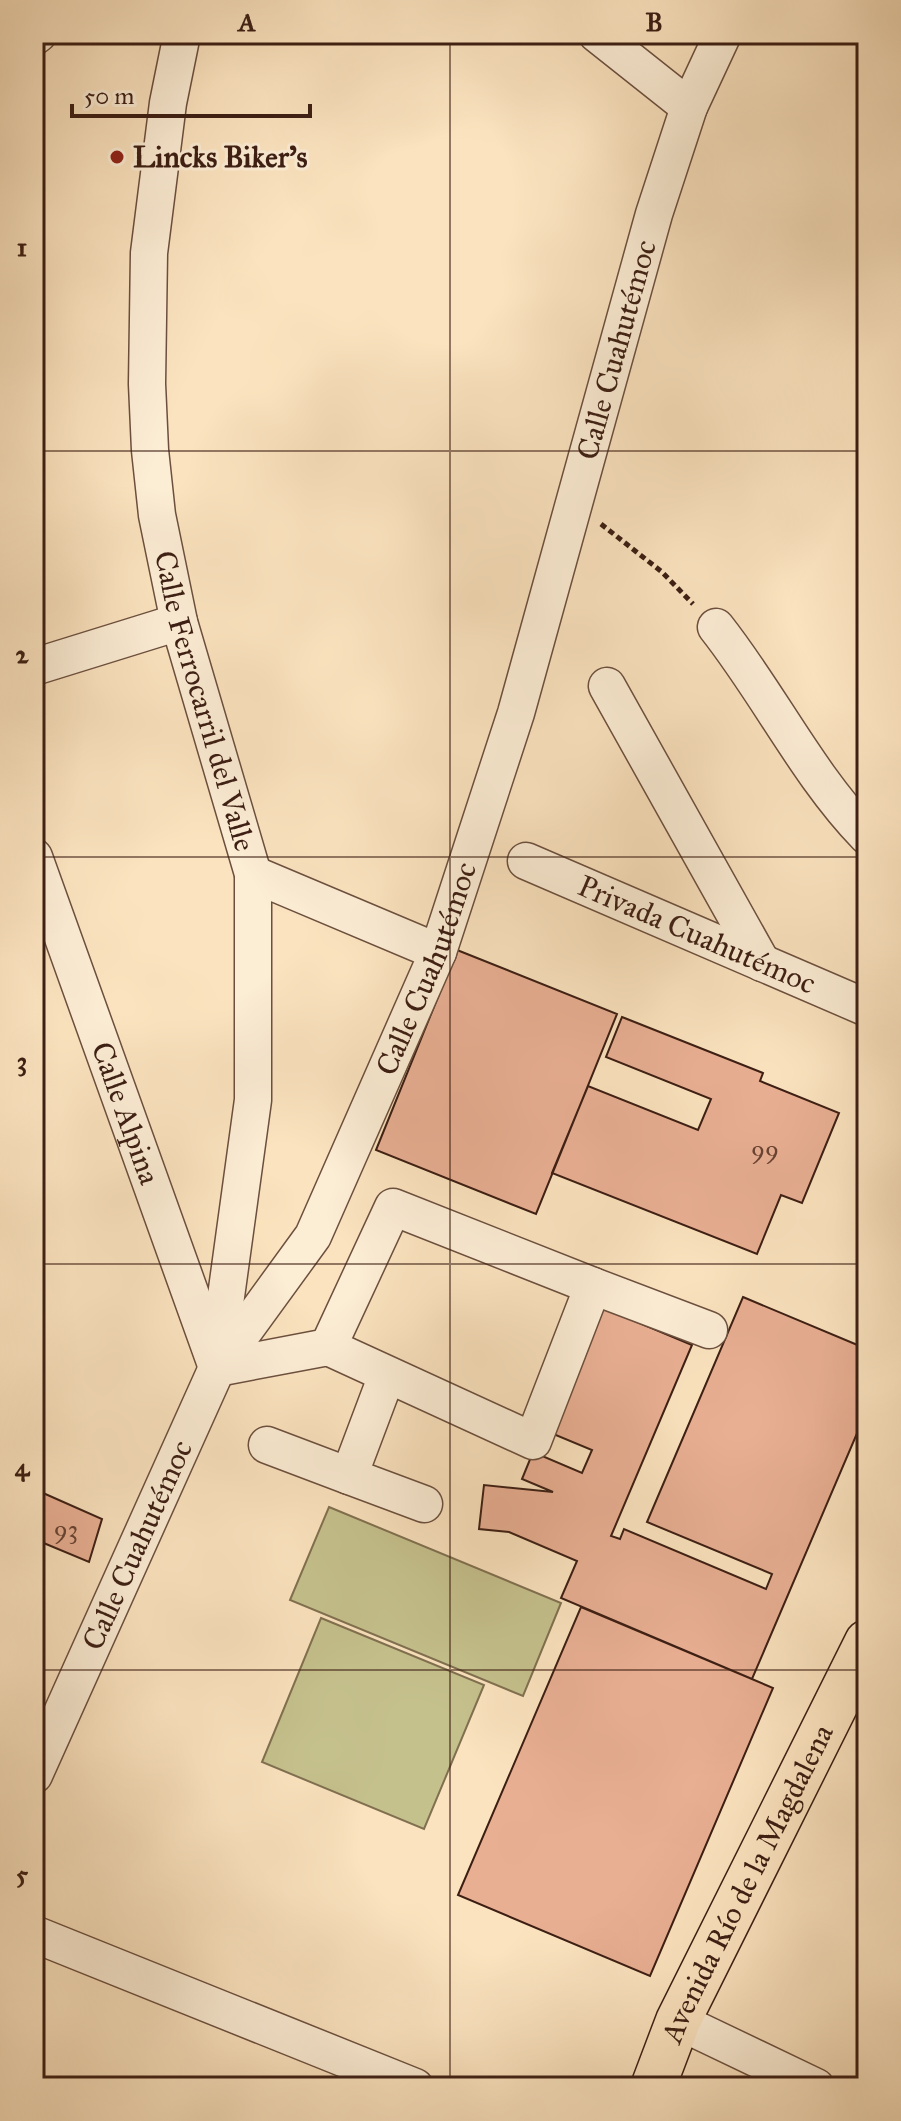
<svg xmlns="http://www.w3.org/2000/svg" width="901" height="2121" viewBox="0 0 901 2121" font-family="'IM FELL Great Primer',serif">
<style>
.park{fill:#c5c18d;stroke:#807050;stroke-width:2}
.building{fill:#e9af93;stroke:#3c1e13;stroke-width:2}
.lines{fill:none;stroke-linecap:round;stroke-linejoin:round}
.minor-casing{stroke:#6c4f3e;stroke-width:39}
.major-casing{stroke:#3c1e13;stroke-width:47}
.path{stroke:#3c1e13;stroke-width:5;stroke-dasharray:6 4;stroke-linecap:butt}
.minor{stroke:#fcedd5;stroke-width:36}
.major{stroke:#fbe3bf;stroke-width:44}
.grid{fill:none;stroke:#3c1e13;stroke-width:2;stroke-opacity:0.55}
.poi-dot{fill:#8f2418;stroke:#fcedd5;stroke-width:3}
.labels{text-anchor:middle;stroke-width:6;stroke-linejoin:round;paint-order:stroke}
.number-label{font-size:26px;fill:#674233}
.poi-label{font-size:30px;font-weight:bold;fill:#3c1e13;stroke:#fcedd5;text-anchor:start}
.street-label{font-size:30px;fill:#3c1e13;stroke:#fcedd5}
.neatline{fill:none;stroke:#3c1e13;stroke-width:3}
.grid-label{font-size:26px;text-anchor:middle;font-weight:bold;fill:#3c1e13}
</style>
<rect width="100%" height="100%" fill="#fbe3bf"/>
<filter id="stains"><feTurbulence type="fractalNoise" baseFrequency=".0025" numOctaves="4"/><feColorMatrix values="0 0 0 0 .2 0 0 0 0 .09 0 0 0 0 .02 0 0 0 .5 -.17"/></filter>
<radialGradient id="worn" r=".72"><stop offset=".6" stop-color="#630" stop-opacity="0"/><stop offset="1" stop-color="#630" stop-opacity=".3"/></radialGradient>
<path class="park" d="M329 1507 561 1603 523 1696 290 1600Z
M321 1618 484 1685 424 1829 262 1762Z"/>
<path class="building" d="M457 950 617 1014 536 1214 376 1150Z
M622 1017 763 1073 760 1081 839 1113 802 1203 781 1195 757 1254 552 1173 588 1086 698 1130 711 1099 606 1057Z
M743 1297 867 1349V1410L752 1679 561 1598 577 1561 509 1532 479 1529 484 1485 553 1492 522 1479 533 1452 582 1473 592 1450 546 1431 599 1306 692 1345 611 1536 620 1539 624 1529 766 1589 772 1574 647 1522Z
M34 1489 102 1519 89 1562 34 1539Z
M581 1607 773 1688 650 1976 458 1895Z"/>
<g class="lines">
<defs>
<g id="minor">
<path id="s1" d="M182 34 168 103 149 253 147 384 150 450 157 515 179 622 253 874V1100L217 1362"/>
<path d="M597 34 689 107"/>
<path d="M34 37 38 34"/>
<path d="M716 627C769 694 807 774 867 836"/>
<path d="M34 667 179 622"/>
<path d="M607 686 762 963"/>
<path id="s2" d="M34 857 215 1362"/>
<path id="s3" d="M526 861 867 1008"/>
<path d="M253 874 438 952"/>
<path d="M593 1286 709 1330"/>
<path d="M217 1368 328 1347 533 1441 593 1286 393 1207 328 1347"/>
<path d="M387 1375 349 1476 424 1504"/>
<path d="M267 1445 349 1476"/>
<path id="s4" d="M34 1775 217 1368 313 1236 438 952 516 713 654 214 689 107 723 34"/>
<path d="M34 1934 415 2087"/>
<path d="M678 2021 816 2087"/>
</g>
<g id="major">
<path id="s5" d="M653 2087 678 2021 867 1642"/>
</g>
</defs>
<use href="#minor" class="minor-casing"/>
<use href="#major" class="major-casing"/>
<path class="path" d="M601 524 662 572 693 604"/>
<use href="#minor" class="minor"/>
<use href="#major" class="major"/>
</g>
<path class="grid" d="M450 34V2087M34 451H867M34 857H867M34 1264H867M34 1670H867"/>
<circle class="poi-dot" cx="117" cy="157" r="8"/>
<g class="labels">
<g class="number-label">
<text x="765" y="1158">99</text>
<text x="66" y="1538">93</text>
</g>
<g class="poi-label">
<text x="133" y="167">Lincks Biker's</text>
</g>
<g class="street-label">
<text dy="10" stroke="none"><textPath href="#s4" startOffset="1548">Calle Cuahutémoc</textPath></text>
<text dy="10" stroke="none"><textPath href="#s1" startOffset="676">Calle Ferrocarril del Valle</textPath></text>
<text dy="10" stroke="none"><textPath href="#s3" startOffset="186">Privada Cuahutémoc</textPath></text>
<text dy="10" stroke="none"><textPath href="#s4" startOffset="900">Calle Cuahutémoc</textPath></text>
<text dy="10" stroke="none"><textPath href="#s2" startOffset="272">Calle Alpina</textPath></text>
<text dy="10" stroke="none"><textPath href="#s4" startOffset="252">Calle Cuahutémoc</textPath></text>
<text dy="10" stroke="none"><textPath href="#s5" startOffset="224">Avenida Río de la Magdalena</textPath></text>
</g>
</g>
<rect width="901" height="2121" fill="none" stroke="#fbe3bf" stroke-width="88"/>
<path d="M72 104v12h238v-12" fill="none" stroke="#3c1e13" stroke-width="4"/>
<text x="84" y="104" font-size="24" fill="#3c1e13" stroke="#fcedd5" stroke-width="6" paint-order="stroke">50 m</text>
<rect x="44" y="44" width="813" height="2033" class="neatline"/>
<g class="grid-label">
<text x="247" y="31">A</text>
<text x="654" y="31">B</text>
<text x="22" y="256">1</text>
<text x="22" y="663">2</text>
<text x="22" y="1070">3</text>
<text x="22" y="1476">4</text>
<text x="22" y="1883">5</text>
</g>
<rect width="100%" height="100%" filter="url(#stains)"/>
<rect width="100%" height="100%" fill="url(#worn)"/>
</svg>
